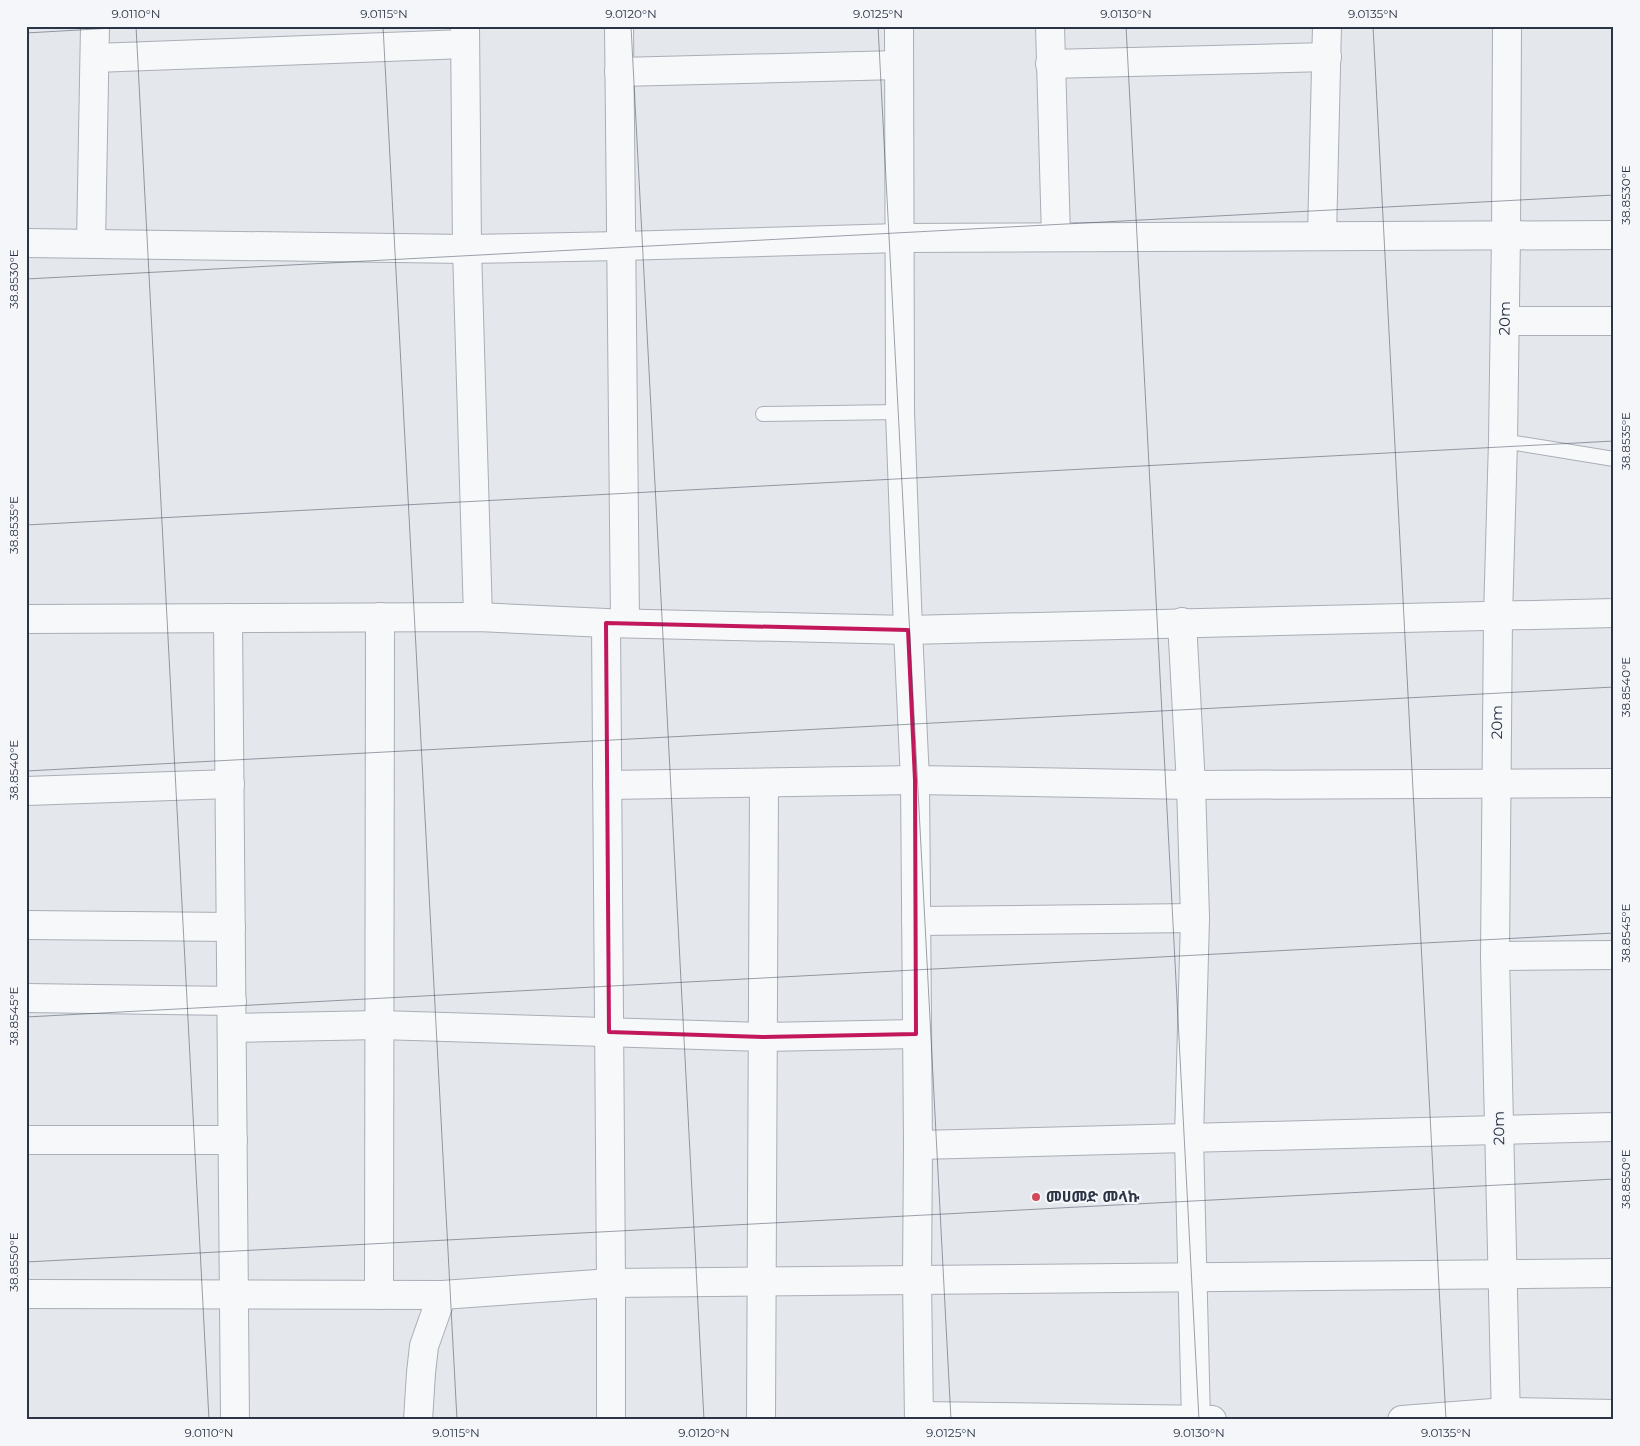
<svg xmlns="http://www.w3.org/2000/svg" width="1640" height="1446" viewBox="0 0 1640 1446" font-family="Montserrat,'Noto Sans Ethiopic',sans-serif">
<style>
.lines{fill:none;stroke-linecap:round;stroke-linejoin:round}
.lane-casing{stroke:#a9aeb7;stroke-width:16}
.street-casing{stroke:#a9aeb7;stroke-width:30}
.lane{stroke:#f7f8fa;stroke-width:14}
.street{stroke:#f7f8fa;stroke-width:28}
.marked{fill:none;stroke:#c2185b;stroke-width:4;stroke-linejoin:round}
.ticks{fill:none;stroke:#2b3445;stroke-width:1;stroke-opacity:0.45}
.poi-dot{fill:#d1495b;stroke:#f4f6f9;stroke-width:2}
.labels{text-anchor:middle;stroke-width:4.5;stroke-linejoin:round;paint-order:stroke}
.street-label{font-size:15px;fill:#2b3445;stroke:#f4f6f9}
.poi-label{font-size:15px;font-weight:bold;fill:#2b3445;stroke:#f4f6f9;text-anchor:start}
.neatline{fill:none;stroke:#2b3445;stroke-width:2}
.ticks-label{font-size:12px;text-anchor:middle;fill:#2b3445}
</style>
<rect width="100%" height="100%" fill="#e4e7ec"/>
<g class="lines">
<defs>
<path id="lane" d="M763 414 900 412
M1503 441 1614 459"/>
<g id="street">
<path d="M465 26 467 249 478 617"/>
<path d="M619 26 625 622"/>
<path d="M899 26 900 412 908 630 915 780 918 1145 917 1280 919 1420"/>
<path d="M1050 26 1056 237"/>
<path d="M95 58 465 44"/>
<path d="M1050 64 1327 57"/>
<path d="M619 72 899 65"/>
<path d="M1322 236 1327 26"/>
<path d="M26 243 467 249 621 246 899 238 1614 235"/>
<path d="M91 243 95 26"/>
<path d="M1505 321H1614"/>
<path d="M228 618 235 1420"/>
<path d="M26 619 478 617 606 623 908 630 1614 613"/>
<path d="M1182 622 1191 785 1195 918 1189 1138 1196 1420"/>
<path d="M606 623 611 1283V1420"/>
<path d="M607 785 915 780 1191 785 1614 783"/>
<path d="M26 791 230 784"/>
<path d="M916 921 1195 918"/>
<path d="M26 925 231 927"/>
<path d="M1495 956 1614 955"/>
<path d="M26 998 232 1001"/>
<path d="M232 1028 380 1025 763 1037 916 1034"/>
<path d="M26 1140H233"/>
<path d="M918 1145 1614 1127"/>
<path d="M26 1294 442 1295 611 1283 1614 1273"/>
<path d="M379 1295 380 617"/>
<path d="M919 1416 1212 1420"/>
<path d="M418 1420 421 1373 424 1346 442 1295"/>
<path d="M761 1420 764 783"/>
<path d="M1402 1420 1506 1412 1614 1414"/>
<path id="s1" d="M1506 1420 1495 956 1498 617 1503 441 1506 235 1507 26"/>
</g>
</defs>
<use href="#lane" class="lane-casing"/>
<use href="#street" class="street-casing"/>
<use href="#lane" class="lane"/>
<use href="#street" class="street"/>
</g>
<path class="marked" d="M606 623 908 630 915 780 916 1034 763 1037 609 1032Z"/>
<path class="ticks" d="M136 26 209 1420M383 26 457 1420M631 26 704 1420M878 26 951 1420M1126 26 1199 1420M1373 26 1446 1420M26 33 148 26M26 279 1614 195M26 525 1614 441M26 771 1614 687M26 1017 1614 933M26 1262 1614 1179"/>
<circle class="poi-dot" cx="1036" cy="1197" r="5"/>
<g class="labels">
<g class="street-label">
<text dy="5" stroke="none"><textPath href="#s1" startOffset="1102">20m</textPath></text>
<text dy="5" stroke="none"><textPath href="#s1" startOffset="698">20m</textPath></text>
<text transform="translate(1499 1128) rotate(-91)" y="5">20m</text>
</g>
<g class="poi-label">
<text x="1046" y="1202">መሀመድ መላኩ</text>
</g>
</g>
<rect width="1640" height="1446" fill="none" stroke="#f4f6f9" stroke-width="55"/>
<rect x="28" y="28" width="1584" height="1390" class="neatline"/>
<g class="ticks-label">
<text x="136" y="18">9.0110°N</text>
<text x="384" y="18">9.0115°N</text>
<text x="631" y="18">9.0120°N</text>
<text x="878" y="18">9.0125°N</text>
<text x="1126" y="18">9.0130°N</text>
<text x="1373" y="18">9.0135°N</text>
<text transform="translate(1626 195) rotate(-90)" y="4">38.8530°E</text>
<text transform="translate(14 279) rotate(-90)" y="4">38.8530°E</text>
<text transform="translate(1626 441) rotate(-90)" y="4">38.8535°E</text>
<text transform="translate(14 525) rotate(-90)" y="4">38.8535°E</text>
<text transform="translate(1626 687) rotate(-90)" y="4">38.8540°E</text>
<text transform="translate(14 770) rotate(-90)" y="4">38.8540°E</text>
<text transform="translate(1626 933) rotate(-90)" y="4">38.8545°E</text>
<text transform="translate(14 1016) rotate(-90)" y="4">38.8545°E</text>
<text transform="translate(1626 1179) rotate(-90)" y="4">38.8550°E</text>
<text transform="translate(14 1262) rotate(-90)" y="4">38.8550°E</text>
<text x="209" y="1437">9.0110°N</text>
<text x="456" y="1437">9.0115°N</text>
<text x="704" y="1437">9.0120°N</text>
<text x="951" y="1437">9.0125°N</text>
<text x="1199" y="1437">9.0130°N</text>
<text x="1446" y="1437">9.0135°N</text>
</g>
</svg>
